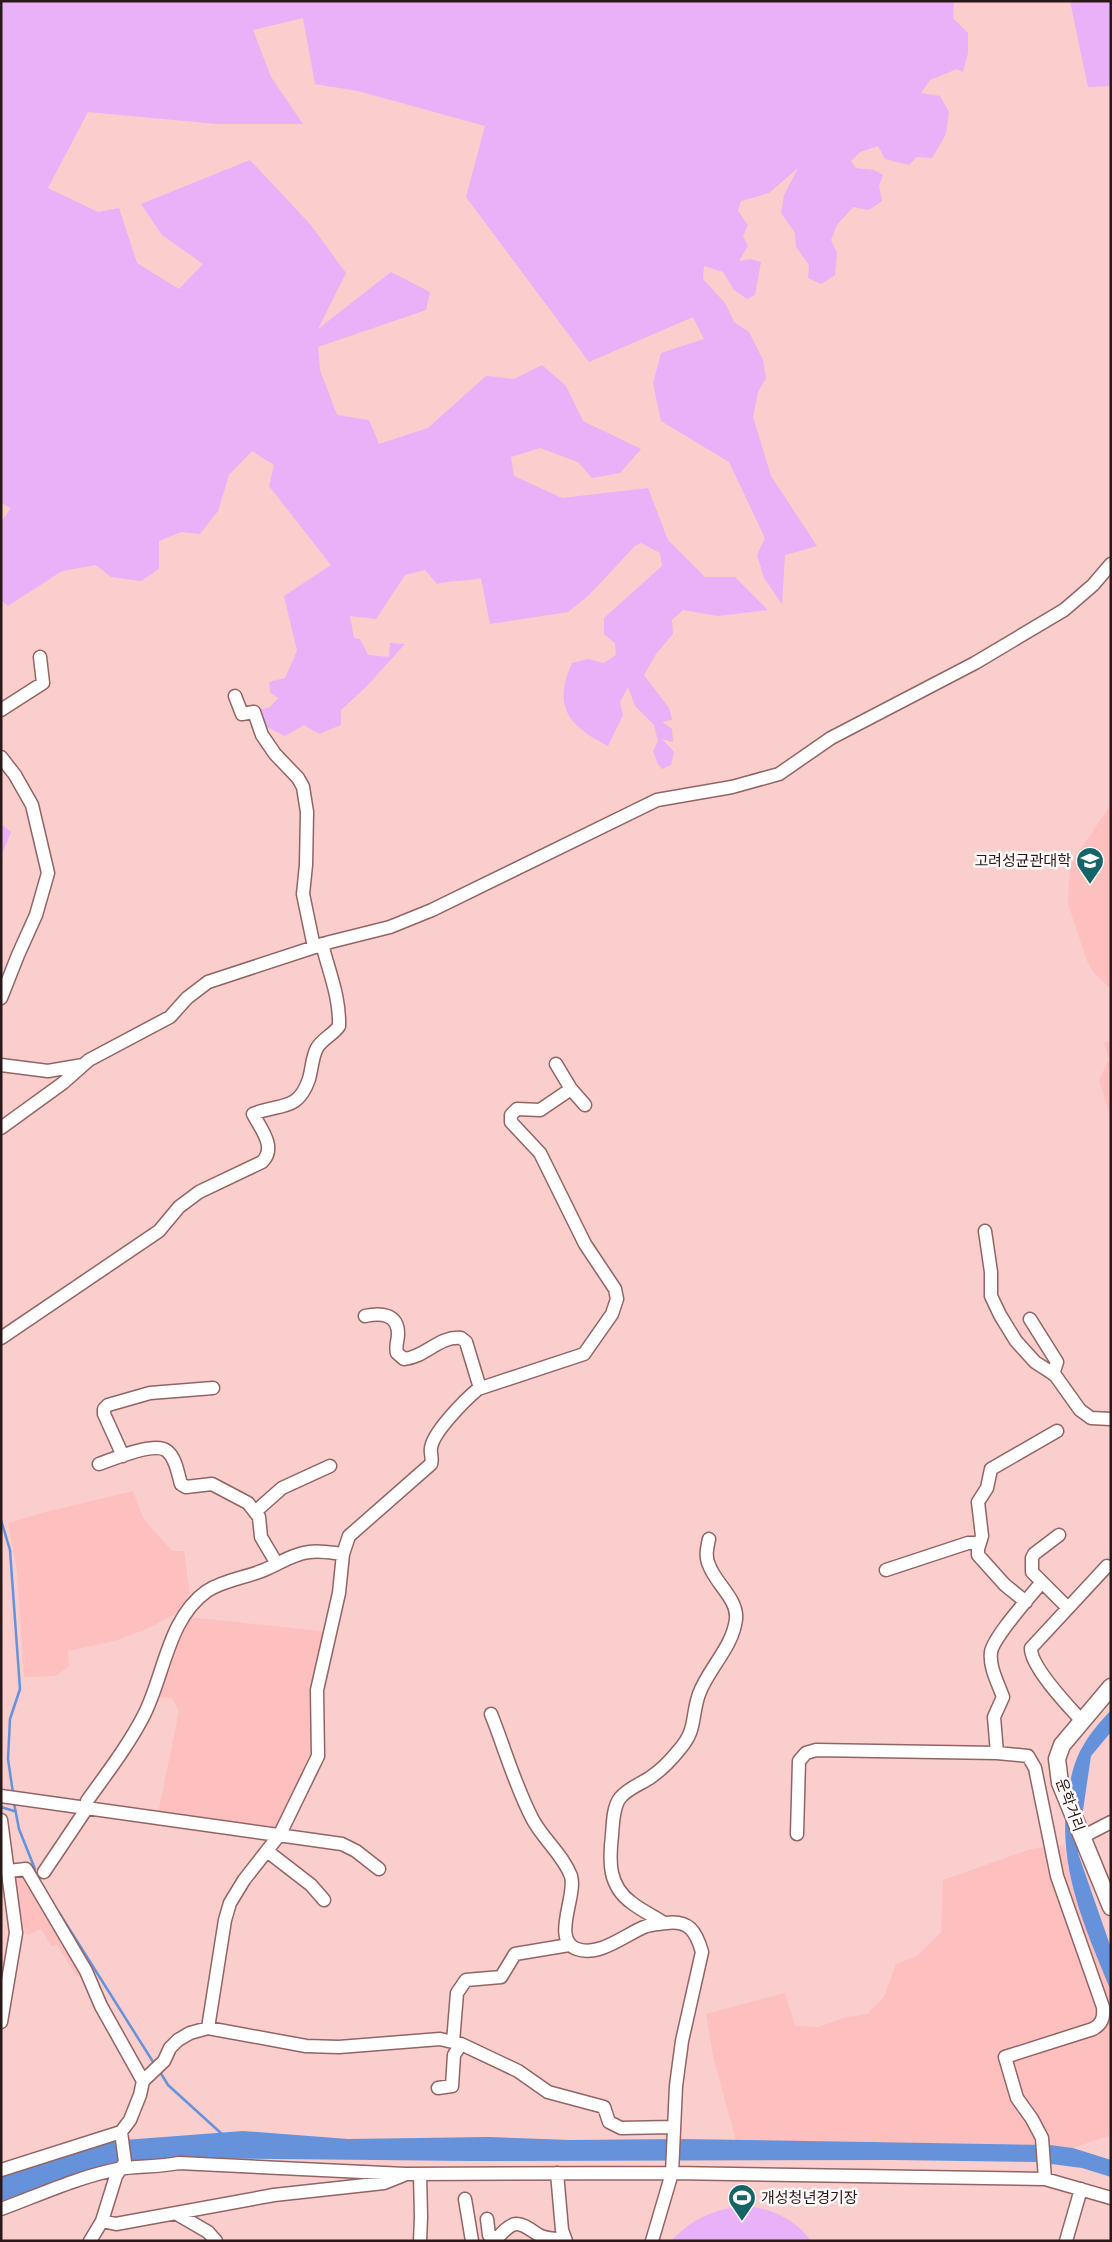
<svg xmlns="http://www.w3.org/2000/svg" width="1112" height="2242" viewBox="0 0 1112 2242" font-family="Manrope,'Noto Sans KR',sans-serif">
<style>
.built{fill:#fdc0bf}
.green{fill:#e9b1f7}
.water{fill:#6592db}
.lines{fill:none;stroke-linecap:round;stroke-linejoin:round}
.stream{stroke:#6592db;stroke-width:2.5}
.minor-casing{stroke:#936464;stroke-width:15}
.major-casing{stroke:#936464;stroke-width:19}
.minor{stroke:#fff;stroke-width:12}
.major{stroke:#fff;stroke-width:16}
.labels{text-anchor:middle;stroke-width:5;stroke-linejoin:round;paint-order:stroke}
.poi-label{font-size:15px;fill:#2b1818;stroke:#fff9f9;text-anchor:end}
.street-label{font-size:15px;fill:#2b1818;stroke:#fff9f9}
</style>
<rect width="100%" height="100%" fill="#f9cecd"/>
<path class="built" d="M1111 804V989L1093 972 1087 961 1068 904 1070 865Z
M1111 1040V1119L1099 1080 1109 1059 1104 1043Z
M133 1491 143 1518 172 1551H184L190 1595 177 1613 149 1628 115 1641 68 1651 69 1666 56 1676 24 1677 17 1571 8 1523 42 1513Z
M190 1617 327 1632 314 1756 277 1830 158 1813 179 1711 172 1698 157 1697 180 1631Z
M1064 1845 1073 1890 1111 1991V2135L1073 2148 1050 2145 736 2141 713 2056 706 2014 785 1993 795 2026 819 2027 843 2018 867 2014 884 1997 896 1964 917 1956 941 1932 943 1880 1031 1849Z
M25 1873 84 1972 77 1977 57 1945 51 1946 41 1929 28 1935 24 1932 12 1880Z"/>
<path class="green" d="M1 1H954L953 18 968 33V53L963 72 957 69 930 80 921 93 940 96 949 112 946 134 932 158 917 157 909 165 885 159 878 146 860 152 851 161 856 168 874 170 883 175 879 186 882 201 869 210 853 207 837 225 831 240 837 253 835 275 821 284 808 278 809 265 796 247 795 233 781 213 784 195 798 168 769 193 741 201 738 211 748 225 743 236 748 246 739 261 750 259 761 262 755 295 747 299 734 290 723 272 704 266 703 279 725 303 734 322 749 332 763 360 766 378 758 392 753 417 771 476 817 546 785 555 782 604 764 578 757 555 765 538 729 462 661 421 653 383 661 353 704 339 693 317 589 362 466 197 485 126 358 91 315 84 303 18 253 30 271 77 303 124H217L88 112 48 188 98 212 119 208 137 263 179 289 203 264 162 235 141 204 250 160 310 224 346 273 318 329 391 272 430 292 426 310 318 347 320 370 337 415 369 420 379 444 428 428 486 376 514 379 542 365 566 386 583 421 641 449 620 473 592 478 578 462 540 448 511 457 514 476 562 498 648 488 668 540 705 577H735L768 610 718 616 683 610 672 620 673 634 656 654 644 675 669 708 672 720 662 722 672 729 673 742 662 739 674 752 671 765 662 769 658 764 653 751 658 741 654 725 635 706 628 687 620 702 623 715 608 746C569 726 552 707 572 663L588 659 604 663 616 655 615 643 604 634V618L662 566 660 553 641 543 635 546 589 595 568 612 490 624 481 578C467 581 452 580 437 584L425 570 405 575 376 619 350 616 354 638 360 639 368 655 389 657 390 643 405 644 366 687 341 710V725L319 734 304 725 285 736 263 725 254 711 270 707 278 698 270 692 269 682 285 678 297 651 284 596 331 565 269 486 274 465 252 451 229 475 218 511 200 534 181 532 159 541V569L141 581 111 577 96 565 62 571 8 606 1 600V522L11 508 1 503Z
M1070 1H1111V86L1088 87Z
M1 824 11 832 1 857Z
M748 2206C774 2210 795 2219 811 2241H671C693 2218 716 2208 748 2206Z"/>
<path class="water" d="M1111 1710V1732L1091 1756 1078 1844V1853L1111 1948V1991C1084 1925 1056 1865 1068 1793 1071 1777 1074 1761 1083 1746 1090 1733 1101 1721 1111 1710Z
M243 2131 348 2139 489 2137 570 2140 679 2139 1050 2145 1073 2148 1111 2160V2177L1082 2168 1036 2162 893 2160 471 2161 173 2158 112 2163 1 2201V2177L47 2159 111 2141Z"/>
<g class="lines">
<path class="stream" d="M1 1520 10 1550 20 1689 10 1719 8 1759 13 1793
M14 1803 19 1829 35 1869 33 1874
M1 1807 14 1811
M58 1911 155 2065
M160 2072 168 2085 223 2135"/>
<defs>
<path id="minor" d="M235 696 242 714 254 712 262 735 275 754 298 778 303 787 307 812 306 865 303 894 314 947
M1 710 43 683 40 657
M1 757 15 775 32 805 48 873 36 915 18 955 1 998
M1 1065 48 1071 83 1065
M571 1089 585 1105
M1 1128 63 1083 89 1060 170 1017 187 998 208 982 330 942 390 927 432 910 657 800 732 787 779 774 831 738 975 663 1064 610 1093 585 1111 564
M985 1231 991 1272V1296L1000 1315 1016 1341 1035 1362 1055 1375 1080 1410 1091 1418 1111 1419
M365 1316C380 1313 398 1313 398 1334 398 1341 395 1346 397 1353L404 1359C426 1357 438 1336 461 1338L466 1342 480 1388
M1030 1319 1057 1362 1053 1374
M1 1338 159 1231 179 1207 199 1192 262 1162C277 1148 261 1129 253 1114 280 1103 298 1112 309 1079 312 1069 312 1057 317 1048 322 1039 333 1035 339 1026 340 997 329 972 322 944
M123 1456 104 1414V1409L108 1405 150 1393 213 1388
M99 1464C113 1459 155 1441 167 1451 176 1458 178 1474 181 1484L186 1487 212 1484 248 1503 259 1517 261 1537 277 1564
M255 1512 282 1488 330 1466
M1059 1535 1034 1554 1032 1558V1572L1068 1608
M886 1570 968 1543H980
M1026 1602 1005 1585 978 1555V1549L982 1536 978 1502 987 1488 991 1469 1057 1431
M491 1714C505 1749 515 1786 533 1820 544 1840 563 1855 571 1876 577 1896 551 1940 577 1949 599 1957 625 1935 644 1927 650 1924 659 1924 666 1923 689 1920 696 1931 702 1952L682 2041 676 2086 672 2173 652 2241
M1081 1720C1069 1707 1030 1666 1031 1648L1107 1566
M997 1753 994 1717 1003 1697C998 1683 989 1667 991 1652 994 1636 1030 1597 1041 1583
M1 1796 342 1844 356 1851 379 1869
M1 1820 16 1933 1 2022
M797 1834 799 1761 806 1753 816 1750 997 1753 1028 1756 1035 1768 1057 1876 1103 2007C1104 2018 1102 2024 1093 2029L1005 2057 1017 2098 1032 2119 1042 2138 1045 2179
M1082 1837 1111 1822
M267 1851 311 1885 324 1900
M8 1871 26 1869 86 1971 101 2006 143 2081
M44 1872 87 1808V1801C107 1773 128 1746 144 1715 164 1676 168 1618 207 1591 224 1580 245 1578 264 1570 279 1564 292 1554 309 1552 320 1550 333 1553 343 1554
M664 1923C654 1916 642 1911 632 1903 608 1886 609 1861 612 1835 613 1823 613 1807 620 1798 628 1788 641 1784 651 1777 661 1770 671 1760 679 1750 697 1730 691 1717 699 1694 708 1669 733 1647 736 1619 738 1599 715 1583 709 1565 705 1557 707 1548 709 1539
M208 2028 225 1920 230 1903 244 1880 280 1834 318 1756 317 1690 339 1593 343 1554 349 1536 431 1464C433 1458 430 1454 431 1448 433 1432 465 1400 478 1389L584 1354 612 1314 617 1299 615 1289 585 1244 540 1153 511 1122V1115L517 1109 540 1110 571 1089 556 1064
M453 2042 457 1993 466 1980 501 1977 515 1954 569 1945
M438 2088 452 2086 454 2055 461 2044
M1 2170 121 2132 130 2120 140 2095 143 2081 164 2061 170 2048 178 2040 190 2033 208 2028 306 2046 339 2047 440 2039 461 2044 518 2071 548 2092 604 2107 609 2122 621 2128 673 2127
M557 2173 562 2230 566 2241
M465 2199 472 2241
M1 2209C39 2195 78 2177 118 2169 138 2166 159 2167 179 2163L405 2174 672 2173 1045 2179 1111 2198
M177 2214 208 2232 216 2241
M487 2219 489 2235 497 2237
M102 2221 116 2224 274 2195 384 2183 404 2175
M90 2241 102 2221 116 2176 125 2162 121 2132
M420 2241 421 2217 420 2174
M495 2241C500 2235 508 2225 516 2224 524 2223 534 2233 541 2236 549 2239 556 2239 564 2239
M1066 2241 1081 2189"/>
<path id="major" d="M1111 1687 1062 1745 1057 1759 1060 1783 1111 1907"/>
</defs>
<use href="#minor" class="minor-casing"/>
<use href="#major" class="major-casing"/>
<use href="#minor" class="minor"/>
<use href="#major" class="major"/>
</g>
<defs>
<symbol id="university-pin" viewBox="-11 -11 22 30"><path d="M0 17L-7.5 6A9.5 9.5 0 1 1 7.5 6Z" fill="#156568" stroke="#fff9f9"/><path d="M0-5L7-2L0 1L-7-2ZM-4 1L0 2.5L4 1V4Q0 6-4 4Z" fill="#fff"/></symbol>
<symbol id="stadium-pin" viewBox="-11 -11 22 30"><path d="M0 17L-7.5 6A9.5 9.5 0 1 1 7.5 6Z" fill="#156568" stroke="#fff9f9"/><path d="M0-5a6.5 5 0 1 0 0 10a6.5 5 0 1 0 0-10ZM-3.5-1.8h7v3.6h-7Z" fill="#fff"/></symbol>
</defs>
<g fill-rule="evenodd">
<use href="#university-pin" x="1074" y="845" width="32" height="43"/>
<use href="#stadium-pin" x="726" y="2182" width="32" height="43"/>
</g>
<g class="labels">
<g class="poi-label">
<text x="1071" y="866">고려성균관대학</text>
<text x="761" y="2203" text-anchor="start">개성청년경기장</text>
</g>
<g class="street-label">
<text transform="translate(1070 1805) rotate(70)" y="5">운학거리</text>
</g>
</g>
<rect width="1112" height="2242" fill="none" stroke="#2b1818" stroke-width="5"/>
</svg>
